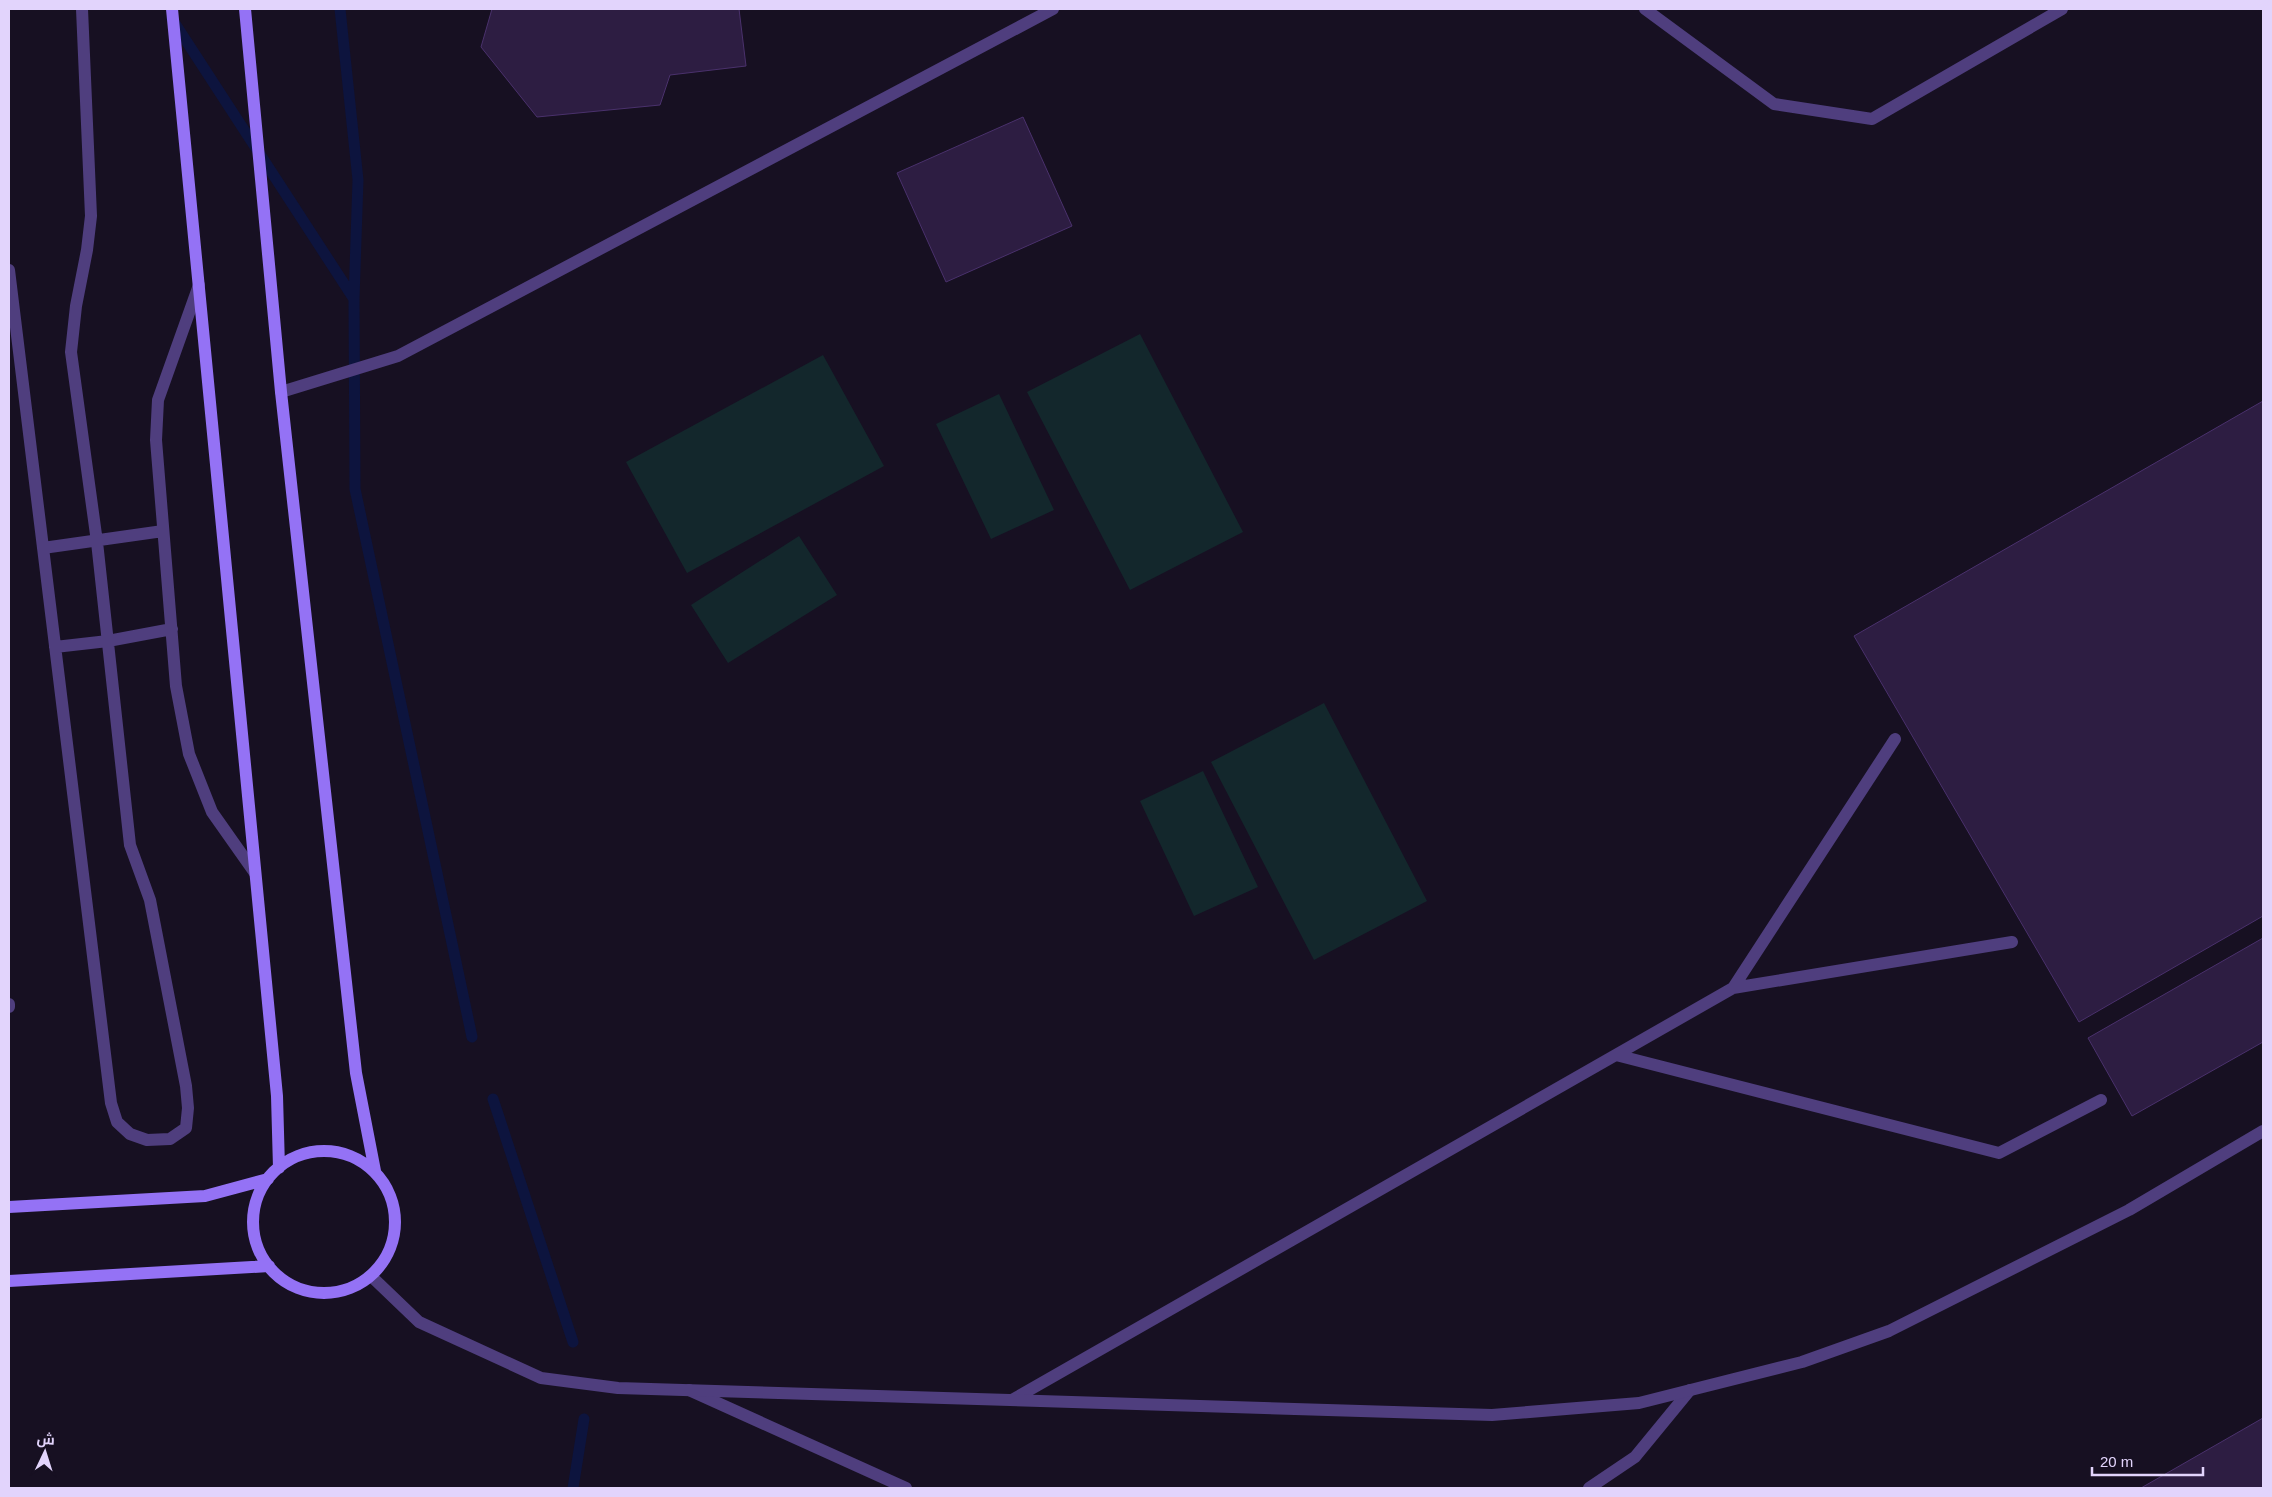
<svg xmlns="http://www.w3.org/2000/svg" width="2272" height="1497" viewBox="0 0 2272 1497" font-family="Arial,Cairo,sans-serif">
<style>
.green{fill:#13272c}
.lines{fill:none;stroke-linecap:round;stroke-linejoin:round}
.stream{stroke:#0d143e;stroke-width:11}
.building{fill:#2d1d42;stroke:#4a316c}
.lane{stroke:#4f3e7e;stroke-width:12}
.street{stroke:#4f3e7e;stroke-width:12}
.secondary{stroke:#9472f5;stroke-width:12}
</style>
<rect width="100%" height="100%" fill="#171022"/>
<path class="green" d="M1140 334 1243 532 1130 590 1027 392Z
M823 355 884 466 687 573 626 462Z
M999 394 1054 510 991 539 936 424Z
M799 536 837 595 728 663 691 605Z
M1324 703 1427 901 1314 960 1211 762Z
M1203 771 1258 887 1194 916 1140 801Z"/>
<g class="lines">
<path class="stream" d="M340 9 358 180 354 299
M172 19 354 299 355 489 472 1037
M493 1099 573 1342
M573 1488 584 1419"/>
</g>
<path class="building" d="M492 9H739L746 66 670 75 660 105 537 117 481 47Z
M1023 117 1072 226 946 282 897 173Z
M2263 401V916L2079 1022 1854 636Z
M2263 938V1042L2132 1116 2088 1038Z
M2263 1418V1488H2141Z"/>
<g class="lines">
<path class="lane" d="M9 270 111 1103 117 1122 130 1134 147 1140 170 1139 186 1128 188 1108 186 1086 150 900 130 845 97 542 71 352 76 306 87 250 91 216 82 9
M199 285 158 400 156 440 176 686 189 754 212 812 255 873
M43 548 163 531
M55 647 108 641 172 629
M1895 739 1733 988 2012 942
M9 1004V1007
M1616 1055 1999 1153 2101 1100
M689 1390 906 1488
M1012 1400 1733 988
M1589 1488 1635 1457 1690 1390"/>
<path class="street" d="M1645 9 1774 104 1872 119 2062 9
M281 392 398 356 1053 9
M371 1276 419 1322 541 1378 618 1388 1492 1415 1639 1403 1802 1362 1889 1331 2129 1210 2263 1131"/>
<path class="secondary" d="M172 9 277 1096 279 1168
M245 9 281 392 356 1073 375 1171
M253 1222a71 71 0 1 1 142 0a71 71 0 1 1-142 0Z
M9 1207 205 1196 268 1179
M9 1281 269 1266"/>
</g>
<rect width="2272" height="1497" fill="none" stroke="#e2d4fc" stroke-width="20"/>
<g transform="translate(45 1452) rotate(4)" stroke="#171022" stroke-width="4" paint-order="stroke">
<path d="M0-4L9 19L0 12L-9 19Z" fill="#e2d4fc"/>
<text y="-8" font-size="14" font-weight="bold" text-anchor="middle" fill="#e2d4fc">ش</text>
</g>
<path d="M2092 1467v8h111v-8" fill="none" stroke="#e2d4fc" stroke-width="2.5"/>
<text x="2100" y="1467" font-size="15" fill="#e2d4fc" stroke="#171022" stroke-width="4" paint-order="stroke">20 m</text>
</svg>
